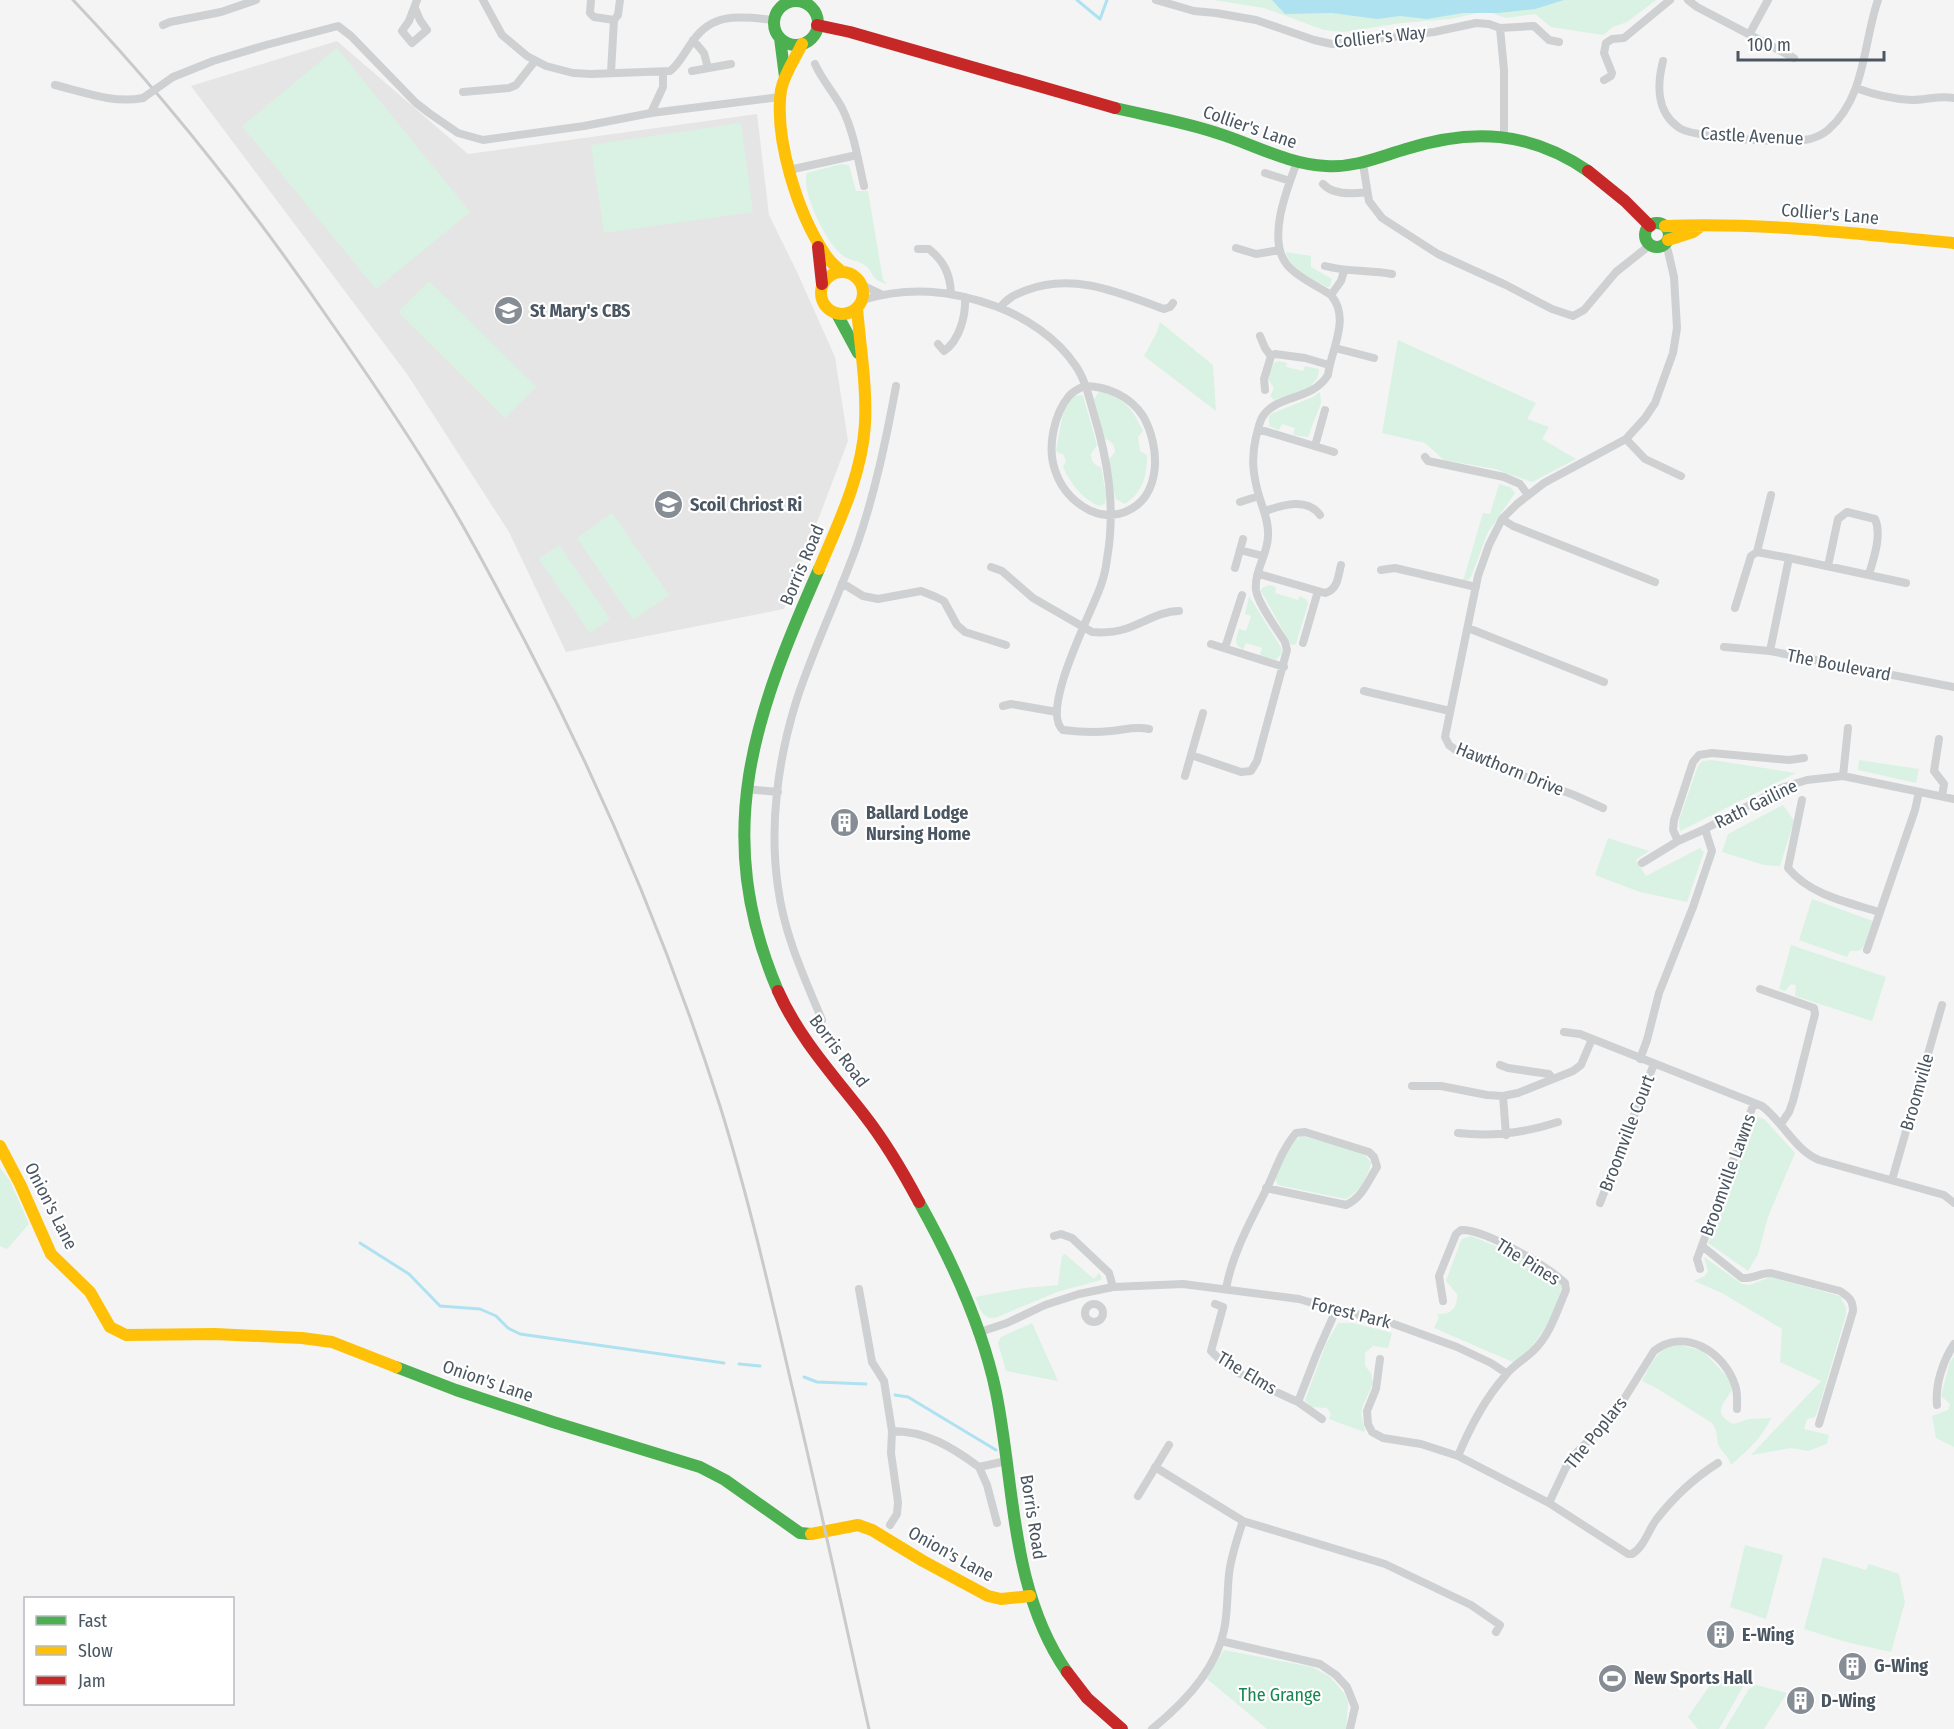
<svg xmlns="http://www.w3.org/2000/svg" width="1954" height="1729" viewBox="0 0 1954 1729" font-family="'Fira Sans Condensed',sans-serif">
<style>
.education{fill:#e6e5e6}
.green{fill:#d9f2e3}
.water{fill:#aee2f0}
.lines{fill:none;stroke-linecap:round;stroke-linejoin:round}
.stream{stroke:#aee2f0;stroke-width:3}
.street{stroke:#ced0d2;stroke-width:8}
.fast{stroke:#4caf50;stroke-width:12}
.slow{stroke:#ffc107;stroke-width:12}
.jam{stroke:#c62828;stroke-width:12}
.rail{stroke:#c9cacc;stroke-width:3}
.street-bridge{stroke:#ced0d2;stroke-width:8}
.labels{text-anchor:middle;stroke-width:4.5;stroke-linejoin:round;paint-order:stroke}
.street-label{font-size:18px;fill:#4a5661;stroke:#fff}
.poi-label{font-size:18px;font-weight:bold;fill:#4a5661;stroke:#fff;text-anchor:start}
.park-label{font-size:18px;fill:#17864f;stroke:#fff}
</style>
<rect width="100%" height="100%" fill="#f4f4f4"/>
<path class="education" d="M337 41 468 154 757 114 769 215 797 272 835 357 848 441 784 609 566 652 509 532 407 374 191 86Z"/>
<path class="green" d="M1214 0H1656L1627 22 1613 27 1603 35 1551 27 1535 14 1506 18 1486 11 1451 19 1401 23 1344 32 1324 30 1264 8Z
M337 48 470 212 376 289 242 126Z
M741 123 753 212 604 233 591 145Z
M841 164 849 165 856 191H868L883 280 887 284C869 280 875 271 863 264 856 260 847 260 841 254 827 243 800 191 807 173Z
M1286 252 1311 256V267L1332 279 1330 287H1327C1314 279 1287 268 1286 252Z
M429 281 536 387 505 418 398 312Z
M1160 322 1213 365 1216 411 1144 356 1157 332Z
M1398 340 1536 403 1527 419 1549 427 1542 439 1576 459 1532 482 1495 469 1444 460 1425 443 1382 433Z
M1279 361 1287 363 1286 367 1303 371 1305 366 1319 369C1318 392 1291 393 1274 400L1270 396 1274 388 1268 379 1271 366 1275 362Z
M1101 389C1127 402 1130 405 1143 431L1138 437 1140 451 1147 455C1147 476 1143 492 1125 504L1116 499 1113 489 1109 459 1115 452C1115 445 1112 441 1105 439L1094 399Z
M1320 392 1321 403 1308 437 1293 435 1295 428 1282 424 1279 430 1269 426V416L1273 413 1313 397Z
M1080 395 1083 396 1097 445 1091 454C1091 461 1094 466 1101 467L1106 495 1105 504 1099 506C1082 499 1070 483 1063 467L1066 461 1063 454 1058 453 1056 450 1063 413 1073 396Z
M1499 484 1510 487 1515 493 1488 532 1471 577 1468 580 1463 581 1483 513 1490 514Z
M612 513 669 595 633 620 577 538Z
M559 545 610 619 590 633 539 559Z
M1269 585 1276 587 1275 593 1298 600 1300 596 1307 600 1308 604 1296 644 1291 645 1261 591 1262 588Z
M1249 596 1282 649 1281 654 1276 660 1260 655 1262 648 1246 643 1243 650 1237 645 1236 639 1239 629 1246 631 1251 616 1245 614Z
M1712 760 1796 773 1680 831 1679 820 1698 766 1702 761Z
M1859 760 1919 769 1916 783 1858 770Z
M1783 805 1794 821 1780 866 1764 865 1722 852 1728 834Z
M1608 838 1649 851 1636 860 1646 876 1700 848 1704 852 1687 902 1640 892 1595 875Z
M1812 899 1873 921 1864 946 1859 951H1850L1847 957 1799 940Z
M1791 945 1886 977 1872 1021 1795 996 1796 985 1791 984 1785 991 1779 989Z
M1757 1117 1764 1119 1795 1153 1768 1217 1758 1254 1748 1271 1708 1243Z
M1303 1136 1364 1154 1371 1162C1369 1176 1358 1194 1345 1199L1278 1185 1275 1178C1281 1165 1288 1140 1303 1136Z
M0 1168 10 1181 29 1224 7 1249 0 1246Z
M1471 1236 1512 1253 1562 1284C1558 1311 1537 1348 1513 1362L1434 1328 1439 1317 1437 1314C1451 1315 1458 1308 1457 1294L1446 1281 1460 1243 1462 1239Z
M1065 1254 1094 1279 1099 1273 1102 1278 1101 1280 1057 1292 995 1318C982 1319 980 1308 975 1297L1024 1288 1058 1285 1062 1256Z
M1704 1257 1742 1284 1750 1285 1770 1277 1840 1296 1846 1307V1315L1819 1407 1815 1417 1807 1419 1804 1429 1829 1435 1827 1444 1808 1451 1791 1448 1751 1455 1821 1381 1780 1362 1782 1329 1722 1293 1694 1281 1705 1276 1708 1271Z
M1032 1323 1058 1381 1006 1371 998 1343 1001 1337Z
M1338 1323H1353L1392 1333 1388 1348 1373 1346 1365 1353V1366L1371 1373 1373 1383 1362 1408 1361 1415 1365 1429 1364 1432 1329 1419 1331 1414 1327 1408 1311 1407 1305 1400 1326 1344Z
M1680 1345 1703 1351 1730 1380 1733 1388C1727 1401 1709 1412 1733 1424L1749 1419 1771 1418C1762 1438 1747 1451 1731 1465 1729 1457 1724 1454 1720 1448 1715 1440 1719 1431 1712 1423L1658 1389 1642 1381C1652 1363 1657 1347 1680 1345Z
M1954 1357V1447L1936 1438 1932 1416 1948 1410 1950 1404 1941 1396 1950 1362Z
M1745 1545 1783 1555 1766 1619 1730 1607Z
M1823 1557 1866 1570 1869 1564 1899 1574 1905 1602 1891 1652 1846 1642 1804 1629Z
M1224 1650 1312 1667 1329 1676 1344 1693 1348 1702 1346 1729H1267L1206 1678Z
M1717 1675 1744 1681V1685L1719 1729H1698L1688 1717Z
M1756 1685 1787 1693 1764 1729H1725L1749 1689Z"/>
<path class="water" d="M1272 0H1564L1535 9 1498 13H1463L1427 19 1400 16 1377 19 1332 13 1285 14Z"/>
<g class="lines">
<path class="stream" d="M1077 0 1100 19 1107 0
M360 1243 409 1274 440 1306 480 1309 496 1316 508 1328 520 1334 724 1363
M739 1364 760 1366
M804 1377 817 1382 866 1384
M895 1395 908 1397 996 1450"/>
<path class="street" d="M483 0 502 35 527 56 546 66 573 73 591 74 670 71C680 64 685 51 693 41 713 11 743 17 774 20
M591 0 590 13 594 17 614 20
M1156 0 1194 11 1216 13 1256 20 1314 40 1332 44 1434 32 1476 23 1489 24 1500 28 1534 26 1549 40 1559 42
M1688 0 1697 7 1794 58
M415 8 420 20 427 30 412 43 402 31 409 21 417 0
M163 25 170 22 221 12 256 0
M1500 28 1504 70V135
M1750 33 1768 0
M693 40 704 53 708 68
M1663 61C1657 85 1656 111 1678 127 1691 138 1784 143 1804 140 1812 139 1822 135 1828 130 1866 97 1863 43 1878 0
M815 64C822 80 834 93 842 108 854 132 858 160 864 186
M692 71 731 64
M611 72 614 20 618 15 620 0
M173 77 213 61 266 45 338 26 351 36 416 103 429 113 458 133 483 140 584 126 651 113 780 97
M1604 80 1611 76 1612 73 1604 53 1606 43 1612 39 1624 38 1670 0
M55 85C83 92 114 104 143 98
M1856 88C1875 95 1892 99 1912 100 1926 100 1940 95 1954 98
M463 92 509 88 516 85 535 61
M651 113 663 87V72
M1363 164 1369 201 1382 218 1438 254 1506 285 1552 309 1573 316 1584 310 1616 272 1650 245
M789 170 857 155
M1265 173 1290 181
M1323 184C1333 195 1353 194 1367 192
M1236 248 1256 254 1280 250
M918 249H929C944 261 950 274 951 293
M1325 266C1347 272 1370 270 1392 274
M862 285 881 294
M1331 295 1341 281 1344 271
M862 300C909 286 950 290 995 306 1025 317 1057 338 1075 365 1084 377 1089 396 1093 411 1108 460 1116 507 1107 559 1106 567 1104 577 1101 585 1093 610 1039 711 1063 730 1079 732 1094 733 1111 731 1124 730 1135 726 1149 729
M1000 308C1007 298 1016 294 1027 290 1073 272 1120 293 1164 309L1170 307 1173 303
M1260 336 1265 348 1271 356
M938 344 944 351C960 340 966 315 965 297
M1335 348 1374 358
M1084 386C1107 386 1130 396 1143 416 1160 445 1163 497 1125 512 1095 524 1064 498 1055 470 1047 447 1054 414 1069 396 1073 391 1079 389 1084 386Z
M1265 390 1264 379 1271 356 1275 354 1305 358 1329 365
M1258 429 1334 452
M1626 439 1645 459 1681 476
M1315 446 1325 410
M1425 457 1428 461 1504 477 1520 484 1528 495
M1240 502 1259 496
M1265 511C1283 505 1307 497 1320 515
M1502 519 1513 526 1655 582
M1240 550 1263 556
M1757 552 1771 495
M1789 558 1906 583
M1828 566 1838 519 1847 512 1875 519C1882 534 1874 558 1869 574
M991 567 1002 571 1033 598 1092 632C1103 633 1115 632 1125 629 1144 623 1160 611 1179 611
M1235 568 1243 539
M1381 570 1395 568 1476 587
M1259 574 1325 593C1338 590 1338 576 1341 565
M842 583 863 596 878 599 921 591 936 597 944 601 957 625 965 632 1006 645
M1735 608 1751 556 1757 552 1789 558 1770 651
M1468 628 1604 682
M1303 643 1318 591
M1211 644 1284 667
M1724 647 1770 651 1954 687
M1225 648 1242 595
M1364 691 1450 711
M1003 706 1011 704 1057 712
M1939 739 1934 771 1944 784 1942 796
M1191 755 1241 772 1251 771 1257 761 1287 650 1285 642C1277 629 1258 604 1256 590 1254 571 1268 554 1268 536 1269 522 1263 509 1259 496 1253 475 1251 458 1256 437 1258 430 1259 422 1263 416 1278 394 1312 401 1328 375 1331 349 1351 319 1331 295 1319 287 1293 275 1285 262 1268 236 1287 189 1297 162
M1185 776 1203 713
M1843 776 1848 728
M746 789 778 792
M1802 800 1788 868C1810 895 1847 902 1879 912
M1603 808 1574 795 1457 751 1449 745 1445 737 1478 576 1489 545 1502 519 1517 504 1544 483 1626 439 1645 418 1655 403 1673 353 1677 328 1674 277 1668 251 1664 245
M1678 841 1673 830 1674 820 1693 762 1699 755 1712 753 1789 760 1804 758
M1642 863 1678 841 1705 829 1781 788 1807 780 1843 776 1954 799
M1867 950 1915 810 1919 792
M1760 989 1814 1008 1815 1014 1793 1101 1789 1112 1781 1124
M822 1020C804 977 784 934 778 887 769 826 778 760 796 702 813 649 838 598 857 545 875 493 886 440 896 386
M1564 1032 1580 1034 1762 1106C1783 1122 1795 1150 1819 1160L1944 1195 1954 1203
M1640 1059 1647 1040 1659 993 1693 907 1712 851 1705 829
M1500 1065 1508 1068 1549 1074 1553 1079
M1412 1086H1441L1487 1095 1503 1096 1518 1093 1573 1071 1581 1065 1592 1039
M1503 1096 1506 1135
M1458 1133C1493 1137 1525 1133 1558 1122
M1892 1180 1942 1005
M1600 1203 1654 1064
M1054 1236 1061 1234 1072 1238 1109 1273 1113 1287
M1702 1246 1742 1278C1753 1279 1760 1273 1771 1273L1840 1291C1849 1297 1853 1300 1853 1311L1819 1424
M1700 1269 1697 1259 1754 1103
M859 1289 872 1362 884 1381 892 1431 891 1453 898 1502 897 1514 890 1525
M1226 1289C1232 1253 1252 1219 1268 1186 1276 1168 1283 1148 1296 1133L1305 1132 1369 1152 1374 1157 1377 1167C1368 1181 1362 1198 1346 1205L1266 1188
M1443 1301 1439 1276 1456 1234 1461 1230C1485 1229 1547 1266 1565 1283L1566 1290C1557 1311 1550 1335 1533 1351 1524 1360 1512 1366 1505 1376 1484 1400 1470 1427 1458 1456
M1085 1313a9 9 0 1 1 18 0a9 9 0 1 1-18 0Z
M1215 1304 1223 1307 1211 1351C1234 1375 1268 1388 1298 1402L1317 1353 1336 1310
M977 1333 1007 1323 1045 1305 1079 1294 1113 1287 1183 1284 1299 1299 1336 1310 1380 1319 1457 1347 1491 1363 1506 1373
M1380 1359 1376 1389 1367 1411 1368 1424 1372 1432 1383 1438 1421 1444 1458 1456 1549 1503 1628 1554H1632C1644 1547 1648 1531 1656 1520 1673 1498 1694 1478 1718 1463
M1298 1402 1322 1419
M1937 1405C1935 1384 1943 1361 1954 1344
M892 1431C926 1431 952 1447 979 1467L1006 1461
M979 1467 987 1485 997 1523
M1155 1467 1243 1521 1385 1564 1471 1605 1500 1625 1496 1632
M1138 1496 1169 1445
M1549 1503 1566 1467 1578 1451 1614 1415 1654 1351C1685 1327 1724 1352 1735 1385 1738 1393 1737 1401 1737 1409
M1221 1641 1320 1664 1336 1675 1347 1687 1355 1707 1350 1729
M1152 1729C1183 1704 1216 1670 1224 1630 1228 1612 1227 1592 1229 1574 1231 1556 1237 1539 1243 1521"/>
<path class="fast" d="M774 23a22 22 0 1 1 44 0a22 22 0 1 1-44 0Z
M780 38 785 77
M1115 108C1149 116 1184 122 1217 133 1253 144 1287 164 1326 166 1354 168 1379 157 1406 149 1472 128 1530 131 1588 171
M1645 235a12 12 0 1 1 24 0a12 12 0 1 1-24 0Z
M837 314 858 353
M778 991C711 834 754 716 819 569
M919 1202C952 1261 982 1325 996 1392 1015 1486 1010 1590 1067 1672
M396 1367 456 1390 553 1422 700 1467 725 1480 800 1533 811 1534"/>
<path class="slow" d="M802 44C795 59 784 74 781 90 774 139 798 214 825 254 829 261 835 266 841 271
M1665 226C1762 222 1858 234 1954 243
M1668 240 1693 232 1701 226
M821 293a21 21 0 1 1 42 0a21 21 0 1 1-42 0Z
M819 569C839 522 862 475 865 424 867 385 860 346 857 308
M0 1146 20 1184 51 1254 90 1292 110 1327 126 1335 215 1334 302 1338 332 1342 396 1367
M811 1534 858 1525 872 1530 923 1561 988 1596 1001 1599 1030 1596"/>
<path class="jam" d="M817 25 850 32 1115 108
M1588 171 1625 201 1650 226
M818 247 822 284
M778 991C799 1038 834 1076 865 1116 886 1143 903 1172 919 1202
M1067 1672 1087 1698 1122 1729"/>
<path class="rail" d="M73 0C167 99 251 206 328 318 363 368 398 419 430 471 465 526 495 584 525 641 603 790 669 946 720 1106 748 1196 769 1287 790 1378 818 1495 843 1612 869 1729"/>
<path class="street-bridge" d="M143 98 173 77"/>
</g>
<defs>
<symbol id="school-disc" viewBox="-11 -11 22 22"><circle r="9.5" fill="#868d94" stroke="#fff"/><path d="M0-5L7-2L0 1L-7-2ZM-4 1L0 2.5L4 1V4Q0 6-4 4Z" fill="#fff"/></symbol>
<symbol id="building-disc" viewBox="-11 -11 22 22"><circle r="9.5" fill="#868d94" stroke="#fff"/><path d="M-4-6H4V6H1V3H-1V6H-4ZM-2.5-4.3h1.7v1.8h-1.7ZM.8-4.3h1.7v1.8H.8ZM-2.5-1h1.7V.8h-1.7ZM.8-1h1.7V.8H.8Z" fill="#fff"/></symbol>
<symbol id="stadium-disc" viewBox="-11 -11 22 22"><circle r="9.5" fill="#868d94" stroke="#fff"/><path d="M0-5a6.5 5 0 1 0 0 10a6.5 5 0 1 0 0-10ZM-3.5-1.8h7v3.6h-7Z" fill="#fff"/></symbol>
</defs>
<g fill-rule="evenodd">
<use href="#school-disc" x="492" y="294" width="33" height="33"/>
<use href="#school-disc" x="652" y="488" width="33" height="33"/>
<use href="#building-disc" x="828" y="806" width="33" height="33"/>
<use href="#building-disc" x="1704" y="1618" width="33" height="33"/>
<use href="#building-disc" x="1836" y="1650" width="33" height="33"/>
<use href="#stadium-disc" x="1596" y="1662" width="33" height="33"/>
<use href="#building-disc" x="1784" y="1684" width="33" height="33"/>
</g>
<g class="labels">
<g class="street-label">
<text transform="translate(1380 37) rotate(-6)" y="6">Collier's Way</text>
<text transform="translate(1250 127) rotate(19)" y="6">Collier's Lane</text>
<text transform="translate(1752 136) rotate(3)" y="6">Castle Avenue</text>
<text transform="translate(1830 214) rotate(5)" y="6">Collier's Lane</text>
<text transform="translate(802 565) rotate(-67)" y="6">Borris Road</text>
<text transform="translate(1839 665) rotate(11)" y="6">The Boulevard</text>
<text transform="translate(1510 769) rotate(22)" y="6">Hawthorn Drive</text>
<text transform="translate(1756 804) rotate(-26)" y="6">Rath Gailine</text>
<text transform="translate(839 1051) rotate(53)" y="6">Borris Road</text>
<text transform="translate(1917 1092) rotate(-74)" y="6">Broomville</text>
<text transform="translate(1627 1133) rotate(-69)" y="6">Broomville Court</text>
<text transform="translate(1728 1175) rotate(-70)" y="6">Broomville Lawns</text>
<text transform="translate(51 1206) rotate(63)" y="6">Onion's Lane</text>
<text transform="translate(1528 1262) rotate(32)" y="6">The Pines</text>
<text transform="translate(1351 1313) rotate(14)" y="6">Forest Park</text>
<text transform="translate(1247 1373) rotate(31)" y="6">The Elms</text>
<text transform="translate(488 1381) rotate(19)" y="6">Onion's Lane</text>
<text transform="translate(1596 1433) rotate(-51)" y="6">The Poplars</text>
<text transform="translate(1033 1517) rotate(81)" y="6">Borris Road</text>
<text transform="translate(951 1554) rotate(29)" y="6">Onion's Lane</text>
</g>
<g class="poi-label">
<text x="530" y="317">St Mary's CBS</text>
<text x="690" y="511">Scoil Chriost Ri</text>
<text x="866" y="819">Ballard Lodge<tspan x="866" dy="21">Nursing Home</tspan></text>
<text x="1742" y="1641">E-Wing</text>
<text x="1874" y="1672">G-Wing</text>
<text x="1634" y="1684">New Sports Hall</text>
<text x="1821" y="1707">D-Wing</text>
</g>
<g class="park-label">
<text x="1280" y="1701">The Grange</text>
</g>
</g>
<rect x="24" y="1597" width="210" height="108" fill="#ffffff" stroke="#b7bbc0" stroke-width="1.5"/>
<rect x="36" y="1616" width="30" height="9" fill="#4caf50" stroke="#b7bbc0" stroke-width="1.5"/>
<text x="78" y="1627" font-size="18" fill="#4a5661">Fast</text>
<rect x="36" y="1646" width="30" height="9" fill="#ffc107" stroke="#b7bbc0" stroke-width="1.5"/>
<text x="78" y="1657" font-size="18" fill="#4a5661">Slow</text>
<rect x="36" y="1676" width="30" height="9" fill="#c62828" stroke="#b7bbc0" stroke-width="1.5"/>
<text x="78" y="1687" font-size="18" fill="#4a5661">Jam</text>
<path d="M1738 51v9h146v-9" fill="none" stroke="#4a5661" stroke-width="3"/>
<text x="1747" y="51" font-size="18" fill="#4a5661" stroke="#ffffff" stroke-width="4.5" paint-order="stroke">100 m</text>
</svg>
